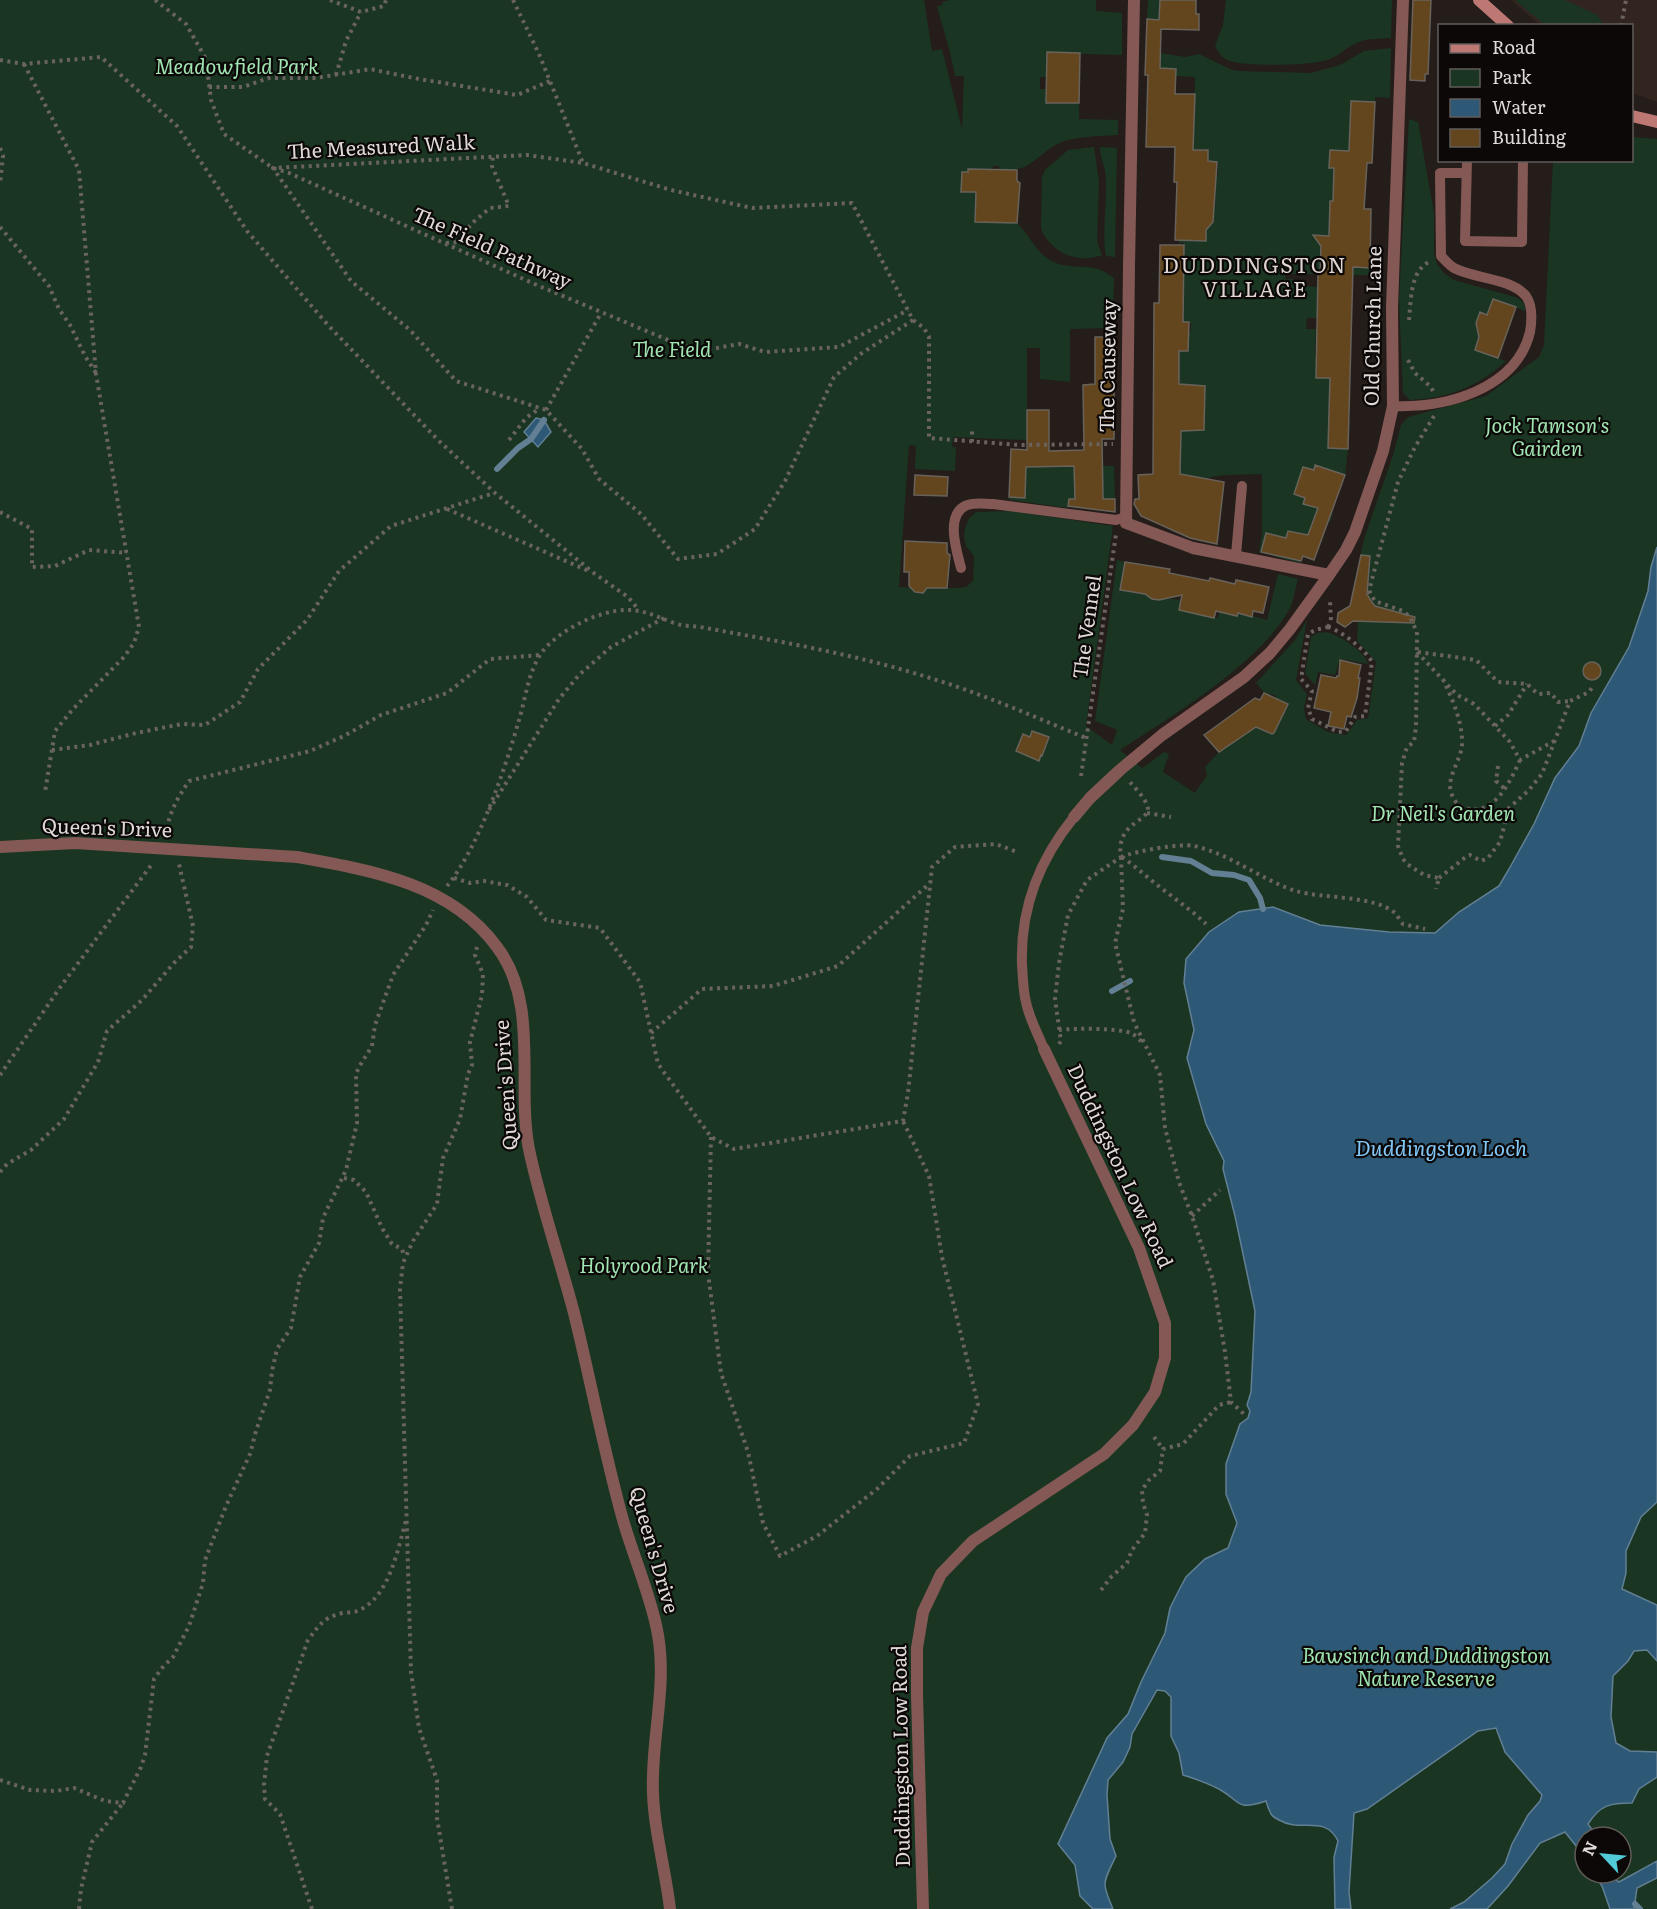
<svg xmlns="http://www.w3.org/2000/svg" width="1657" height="1909" viewBox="0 0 1657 1909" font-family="Literata,serif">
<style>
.built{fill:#32241f}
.green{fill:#1a3622;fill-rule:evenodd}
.water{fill:#2d5977;stroke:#627f94;stroke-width:1.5}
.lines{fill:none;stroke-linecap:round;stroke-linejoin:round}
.stream{stroke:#627f94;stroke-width:6}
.building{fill:#63461d;stroke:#68625b;stroke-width:1.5}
.path{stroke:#6a6360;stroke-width:4;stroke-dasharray:3 4.5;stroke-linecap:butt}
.lane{stroke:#835855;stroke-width:10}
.street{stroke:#835855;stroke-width:12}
.secondary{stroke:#bd7874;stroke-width:12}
.labels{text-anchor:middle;stroke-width:4.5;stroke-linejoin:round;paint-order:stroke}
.park-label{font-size:20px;font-style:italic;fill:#a1e6b2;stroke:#0b0807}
.street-label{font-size:20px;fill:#dfd9d7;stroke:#0b0807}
.neighbourhood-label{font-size:21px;letter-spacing:1.5px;fill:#dfd4d0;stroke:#0b0807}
.water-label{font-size:21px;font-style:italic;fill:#82c8f9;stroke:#0b0807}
</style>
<rect width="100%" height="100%" fill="#241d19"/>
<path class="built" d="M1511 0H1657V102L1632 93V26L1540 25Z"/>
<path class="green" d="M0 0H924L932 51 942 49 962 129 964 76H955C951 52 943 29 937 6L943 5 942 2 950 0H1096V11L1122 13V55L1048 53 1047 77H1040V89H1047V103H1079V119L1118 120V135C1100 136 1079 136 1062 142 1045 148 1035 165 1018 169 1012 171 1005 169 999 169V166H993L992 169H968V172L962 173 961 192 988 188 976 197 975 222 1017 223C1031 236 1035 254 1056 263 1069 268 1084 265 1098 269 1103 270 1109 275 1114 278L1113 328 1070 329V382L1040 379V348H1027V440L953 437 952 447H956L955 471 915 469 916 446 909 445 899 587 912 588 915 592 922 593 926 588H958L966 587 973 581 974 556 966 546 964 537 965 528 969 518 976 512 1011 511 1113 526 1086 726 1112 745 1117 730 1095 721 1117 560 1125 562 1120 590 1147 595 1155 600 1165 598 1181 600 1179 610 1218 618 1224 591 1227 614 1237 616 1238 612 1267 620 1278 574 1298 579C1295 588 1294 601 1289 610 1258 665 1173 715 1120 750L1142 768 1164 752 1169 754 1163 772 1195 793 1207 775 1205 767 1219 752 1257 725 1271 734C1280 727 1282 714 1287 703L1275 698 1276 696 1264 692 1256 683 1295 640 1307 620 1296 680 1307 694 1304 708 1306 719 1328 732 1346 735 1357 720 1368 718 1376 662 1357 641 1358 622 1353 621 1345 627 1337 622 1338 613 1346 608 1349 609 1364 539 1393 455 1401 425 1408 417 1486 396 1539 357 1544 345 1553 161 1632 160V137L1657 139V1909H0ZM1585 1837H1621V1873H1585Z
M1148 0H1160L1159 20 1147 19Z
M1226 0H1392L1391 38C1380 39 1369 38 1359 42 1348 46 1340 55 1330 59 1314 66 1242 67 1227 60 1221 56 1218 52 1215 46L1223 25Z
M1515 0H1565L1597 15 1604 25H1545Z
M1391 48 1390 98 1375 97V102H1351L1349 151 1330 150 1329 168 1347 169 1334 236 1322 235V238L1351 267 1370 268V275L1285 274V279H1293V285L1318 287 1317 318H1307L1306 329H1316L1315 357 1350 358 1316 378H1330L1328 448 1348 449 1345 475 1315 465 1314 470 1303 467 1294 494 1305 498 1303 504 1333 513 1330 522 1315 517 1308 535 1288 531 1282 556 1301 561V563L1273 556 1282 537 1266 533 1261 552H1259L1262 534V474L1225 475 1211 477 1201 481 1180 474 1181 431 1204 430V422H1196V394L1205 395V386L1179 384V351H1188V343L1165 331H1191V323L1183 322 1184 245V243H1179V240L1206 241V226H1210L1213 222 1214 217 1206 208H1215L1216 184 1207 175H1218V162L1208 161V150L1175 149V148L1166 147V118L1180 123H1194L1195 77 1176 76 1175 69 1160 68V53L1185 57 1199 54 1232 70 1240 71 1311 73 1340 65 1364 51Z
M1409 119 1418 122 1434 213V253L1437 264 1444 273 1454 280 1515 297C1522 300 1526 303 1525 311L1493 299 1487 315 1480 313 1476 324 1483 327 1475 350 1506 361C1478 387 1448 398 1410 400L1403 393 1399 299Z
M1094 147 1099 182 1097 241 1102 256C1097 256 1093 258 1088 258 1067 260 1049 247 1041 229L1042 177 1045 170 1068 150Z
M1100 147 1117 148 1115 257 1106 256C1101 228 1109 198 1105 170 1103 162 1100 155 1100 147Z
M1074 466 1075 499H1070L1069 508 1010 500 1009 497 1025 498 1026 467Z
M1102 466H1114L1115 499H1103Z
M1326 632C1338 634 1366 652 1368 664L1340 659 1335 675 1318 672 1315 685 1305 674 1311 637 1318 633Z"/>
<path class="water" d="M536 418 544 420 551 432 538 447 524 432Z
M1657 547V1502L1641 1517 1626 1551V1573L1622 1589 1657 1605V1661L1647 1650 1634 1651 1628 1661 1613 1676 1611 1717 1616 1743 1630 1751 1657 1752V1777L1639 1789 1632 1803C1610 1803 1600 1805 1588 1824L1597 1837H1585V1857L1565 1832 1540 1843 1508 1886 1487 1909H1450L1464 1902 1492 1878 1505 1864 1512 1844 1528 1815 1540 1801 1542 1795 1505 1752 1496 1728 1478 1731 1367 1809 1354 1813 1349 1892 1351 1909H1335L1334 1857 1338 1841C1325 1814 1301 1833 1279 1820 1275 1818 1273 1817 1271 1814 1269 1810 1267 1805 1266 1801 1235 1811 1242 1802 1219 1789 1207 1783 1196 1779 1183 1775L1179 1753 1171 1736V1697L1165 1691 1157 1690 1132 1734 1130 1747 1123 1762 1108 1780 1107 1795 1110 1839 1116 1856C1103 1883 1101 1882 1113 1909H1093L1080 1896 1075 1865 1058 1844 1107 1738 1128 1714 1141 1682 1165 1633 1170 1608 1179 1590 1186 1577 1205 1559 1228 1548 1237 1523 1226 1494V1464L1240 1424 1248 1418 1250 1411 1247 1405 1251 1392 1255 1311 1235 1216 1223 1169 1224 1161 1206 1124 1187 1058 1194 1030 1184 983 1186 959 1209 932 1239 912 1273 907 1320 925 1389 932 1435 933 1459 912 1499 886 1509 869 1534 824 1555 778 1579 746 1591 713 1629 647 1648 591 1651 567Z
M1657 1861V1878L1637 1888 1634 1909H1610L1602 1886 1594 1873H1611V1876L1619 1882Z"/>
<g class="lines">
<path class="stream" d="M497 469 518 448 531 439 544 420
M1162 857 1191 861 1212 873 1234 875 1249 880 1260 898 1263 909
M1112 991 1130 981
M1635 1904 1640 1909"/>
</g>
<path class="building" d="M1160 0H1196V14H1199V30L1161 29 1160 68 1176 69 1175 94H1195L1193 150H1208V161L1217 162 1213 222 1206 230V241L1175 240 1177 182H1174L1175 147H1146L1148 75H1145L1147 19 1159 20Z
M1413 0H1431L1428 74H1425V81L1410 80Z
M1047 52 1080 53 1079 103H1046Z
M1351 101 1375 102 1372 163H1367L1364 209H1371L1370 268 1353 267 1348 449 1328 448 1330 378H1316L1318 274H1320L1321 246 1313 235 1329 236 1330 201H1333L1334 168H1329L1330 150 1349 151Z
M968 169 1017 170V181L1020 183 1017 223 975 222 976 192H961L962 172H968Z
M1160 245H1184L1183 322H1189L1188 351H1179V384L1205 386 1204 430 1181 431 1180 474 1224 482 1217 544 1190 538 1141 516 1134 504 1135 499H1139L1138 475 1153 474 1154 303H1159Z
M1493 299 1516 307 1498 358 1475 350 1479 337 1476 323 1480 312 1487 315Z
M1095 337H1114L1113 341H1116L1114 368V439H1102L1103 499H1115V512L1068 506 1069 499H1075L1074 466 1026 467 1025 498 1009 497 1011 449 1027 450V410H1049V451L1084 450 1083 385 1095 384Z
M1315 465 1345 475 1314 560 1303 556 1301 561 1261 552 1266 533 1286 538 1288 531 1308 535 1318 508 1303 504 1305 498 1294 494 1303 467 1314 470Z
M915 475 948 477 947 496 914 495Z
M905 541 947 543V553L950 555 947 588H927L923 593 915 592 909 586V572H904Z
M1361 555 1370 556 1367 594 1371 601 1375 606 1415 617 1414 623 1353 621 1345 627 1337 622 1338 613 1350 606Z
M1125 562 1170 569 1169 573 1209 581 1210 578 1235 584 1236 580 1269 587 1263 613 1253 611 1252 617 1238 613 1237 616 1216 611 1214 618 1179 610 1182 595 1159 600 1152 599 1145 594 1120 590Z
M1340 660 1361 665 1358 678H1360L1357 698 1351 717 1347 716 1344 729 1328 726 1331 712 1314 708 1321 675 1336 678 1337 676H1339Z
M1583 671a9 9 0 1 1 18 0a9 9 0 1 1-18 0Z
M1264 693 1288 704 1274 733 1272 734 1256 727 1219 752 1204 735 1255 698 1260 700Z
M1032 731 1049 737 1042 756 1041 755 1039 761 1016 751 1023 734 1030 737Z"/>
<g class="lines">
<path class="path" d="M155 0 186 24 206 59 211 100 224 134 273 168 289 173 539 286 680 345 706 350 739 344 765 352 839 347 908 310
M330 0 361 12 384 6 386 0
M513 0 539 54 583 163
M1621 26 1626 0
M0 60 24 64 101 57 177 126 247 231 327 324 438 440 495 493 595 574 628 597 638 609
M24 64 79 170 96 374 139 627 134 643 124 657 73 709 55 731 45 792
M336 75 346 41 361 12
M209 87H243L269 78H316L370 69 419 79 517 95 550 81
M0 148 3 156 0 184
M0 227 49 286 59 309 70 325 85 356 96 373
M446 243 459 242 471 224 490 208 509 206 492 166 493 156
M913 320 862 353 834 377 785 481 755 529 717 554 678 559 641 514 599 479 582 449 546 410 456 381 410 330 351 281 273 168 527 155 583 163 671 190 752 208 852 203 913 320 924 328 929 337V438L1019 445 1113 444
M1409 320C1411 301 1410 271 1429 262
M1408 360 1415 373 1431 387 1433 391
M546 410 601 313
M1434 416 1415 447 1398 482 1370 587V593L1375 601 1403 611 1410 617 1417 632 1416 727 1414 742 1407 747 1402 763 1398 846 1403 859 1407 864 1424 875 1439 878 1436 889
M509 440 526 418 540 408
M972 442V428
M447 509 591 572
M0 512 32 529V567L55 566 89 550 127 553
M1328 627C1340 630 1367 651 1372 662L1365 716 1355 717 1346 731 1338 732 1312 719 1308 708 1312 691 1301 679 1308 634 1315 630Z
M1328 627 1331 621 1330 600
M1417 652 1457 695 1474 704 1495 726 1510 742 1520 760 1554 741
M1418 652 1476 660 1498 682 1527 684 1538 694 1551 693 1558 702 1570 701
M1443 679C1452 699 1463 722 1462 745 1461 758 1451 771 1450 785 1450 793 1455 805 1463 807 1493 819 1510 782 1520 760
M1495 726 1508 715 1527 684
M52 750 90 745 136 733 182 724 205 725 240 702 258 669 307 620 339 571 391 526 494 493
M1498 766 1496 781 1505 789
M1081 776 1116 534 1117 532
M489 810 559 699 579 675 611 647 664 618
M1147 813 1171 817
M166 836C168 814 177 799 189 781L310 751 344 736 381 715 447 693 490 659 540 655
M1121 857 1123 909 1115 943 1134 1022 1160 1075 1165 1128 1179 1182 1192 1216 1213 1280 1225 1352 1231 1402 1245 1415
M1121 857C1137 851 1179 843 1194 846 1231 854 1261 880 1296 891 1323 899 1374 895 1395 913 1398 916 1400 921 1403 924L1425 929
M1122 857C1138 868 1152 882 1168 893 1181 904 1194 912 1206 924
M454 878 470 883 484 881 507 885 527 897 546 920 600 928 640 982 658 1064 711 1137 734 1149 903 1121 908 1093 932 867 955 847 996 844 1017 852
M1439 878 1467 856 1470 855 1481 861 1488 858 1500 842 1509 808 1528 791 1542 774 1570 701 1589 692 1593 686
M447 886C479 847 505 769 519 720 526 697 528 672 542 652 559 630 598 611 625 610 644 609 659 618 677 624 684 626 692 626 700 627 777 641 855 654 930 678 983 694 1035 717 1086 738
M1059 1030C1076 1028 1116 1028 1131 1033 1135 1035 1139 1039 1142 1042
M651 1033 702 989 773 986 838 966 930 883
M1059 1044 1061 1041 1055 999 1059 963 1068 915 1087 880 1121 857C1115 820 1154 822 1147 805 1144 797 1135 788 1129 781
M0 1075 61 986 152 864
M711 1137 708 1273 721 1373 748 1452 763 1523 780 1556 817 1536 877 1489 910 1456 964 1443 978 1404 942 1257 929 1176 903 1121
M0 1172 7 1164 31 1150 64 1119 98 1062 107 1031 142 1000 174 963 191 947 193 926 179 864
M344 1178 354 1180 366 1192 382 1228 392 1244 402 1249 404 1256
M1192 1216 1220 1190
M1154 1437 1163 1449
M1101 1590 1112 1576 1127 1563 1132 1550 1145 1533 1147 1515 1143 1503 1142 1490 1149 1480 1160 1471 1163 1449 1183 1444 1219 1405 1231 1402
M0 1780 30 1790 56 1791 74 1788 105 1801 123 1803 141 1767 145 1755 154 1679 162 1668 173 1657 189 1626 203 1583 205 1560 226 1506 250 1454 256 1431 270 1390 272 1371 277 1349 291 1328 300 1277 319 1243 323 1218 346 1170 357 1123 356 1074 359 1067 372 1046 375 1025 393 975 426 925 433 910
M79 1909 81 1889 92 1842 123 1803
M312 1909 280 1814 265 1799 264 1785 267 1756 308 1640C319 1625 324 1617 343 1613 348 1612 353 1613 357 1611 389 1599 398 1549 406 1520
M452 1909 437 1818V1780L419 1728 411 1672 400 1289 403 1263 413 1241 437 1204 443 1158 460 1119 468 1074 472 1065 470 1042 482 995 483 974 475 955 477 947"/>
<path class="lane" d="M1467 160 1465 241 1522 242 1523 160
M1393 406C1445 408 1516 390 1530 332 1532 320 1533 306 1526 296 1511 278 1475 279 1454 268 1449 265 1445 260 1441 256L1440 173H1466
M1236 555 1242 486
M961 568C957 552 945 516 965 506 973 502 984 504 993 504L1116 520 1126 517
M1044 1049C1038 1034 1029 1018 1026 1002 1023 991 1023 977 1022 965 1020 909 1039 860 1074 817"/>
<path class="street" d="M1134 0 1129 266 1126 523 1193 548 1329 575
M1074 817 1090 798 1120 770 1162 735 1244 677 1270 653 1290 629 1329 575 1346 550 1355 532 1383 451 1393 406 1392 307 1403 0
M0 847 75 843 297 857C370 870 450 883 497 947 541 1005 515 1088 530 1154 542 1208 560 1260 574 1313 591 1382 604 1452 623 1520 633 1555 648 1589 656 1625 668 1676 654 1725 653 1776 651 1821 665 1865 670 1909
M923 1909 917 1695V1648L923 1612 941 1574 973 1541 1104 1454 1133 1425 1155 1392 1165 1358V1323L1139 1248 1044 1049"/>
<path class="secondary" d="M1479 0 1508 26
M1632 116 1657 122"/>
</g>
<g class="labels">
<g class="park-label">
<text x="237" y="74">Meadowfield Park</text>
<text x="672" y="357">The Field</text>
<text x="1547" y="433">Jock Tamson's<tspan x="1547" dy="23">Gairden</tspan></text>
<text x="1443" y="821">Dr Neil's Garden</text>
<text x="644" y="1273">Holyrood Park</text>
<text x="1426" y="1663">Bawsinch and Duddingston<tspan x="1426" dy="23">Nature Reserve</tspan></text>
</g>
<g class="street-label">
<text transform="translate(381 147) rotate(-3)" y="7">The Measured Walk</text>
<text transform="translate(492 248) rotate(24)" y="7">The Field Pathway</text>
<text transform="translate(1373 326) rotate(-89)" y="7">Old Church Lane</text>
<text transform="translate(1108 366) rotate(-89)" y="7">The Causeway</text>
<text transform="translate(1087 627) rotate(-82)" y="7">The Vennel</text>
<text transform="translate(107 828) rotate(2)" y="7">Queen's Drive</text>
<text transform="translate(506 1085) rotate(-94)" y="7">Queen's Drive</text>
<text transform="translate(1120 1166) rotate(65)" y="7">Duddingston Low Road</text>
<text transform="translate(654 1550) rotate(74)" y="7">Queen's Drive</text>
<text transform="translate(901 1756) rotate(-91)" y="7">Duddingston Low Road</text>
</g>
<g class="neighbourhood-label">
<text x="1255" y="273">DUDDINGSTON<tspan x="1255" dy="24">VILLAGE</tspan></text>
</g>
<g class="water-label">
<text x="1441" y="1156">Duddingston Loch</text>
</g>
</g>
<rect x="1438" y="24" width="195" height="138" fill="#0b0807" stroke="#605c5a" stroke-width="1.5"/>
<rect x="1450" y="44" width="30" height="9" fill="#bd7874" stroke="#605c5a" stroke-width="1.5"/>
<text x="1492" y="54" font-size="18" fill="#dfd9d7">Road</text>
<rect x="1450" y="69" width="30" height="18" fill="#1a3622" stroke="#605c5a" stroke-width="1.5"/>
<text x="1492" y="84" font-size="18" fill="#dfd9d7">Park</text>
<rect x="1450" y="99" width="30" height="18" fill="#2d5977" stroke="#605c5a" stroke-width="1.5"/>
<text x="1492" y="114" font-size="18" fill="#dfd9d7">Water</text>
<rect x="1450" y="129" width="30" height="18" fill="#63461d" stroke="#605c5a" stroke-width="1.5"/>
<text x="1492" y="144" font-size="18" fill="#dfd9d7">Building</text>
<g transform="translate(1603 1855) rotate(296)"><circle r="28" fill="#0b0807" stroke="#605c5a" stroke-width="1.5"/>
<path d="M0-4.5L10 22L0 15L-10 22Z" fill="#52cbd8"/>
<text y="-9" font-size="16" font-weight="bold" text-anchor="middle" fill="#dfd9d7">N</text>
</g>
</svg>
